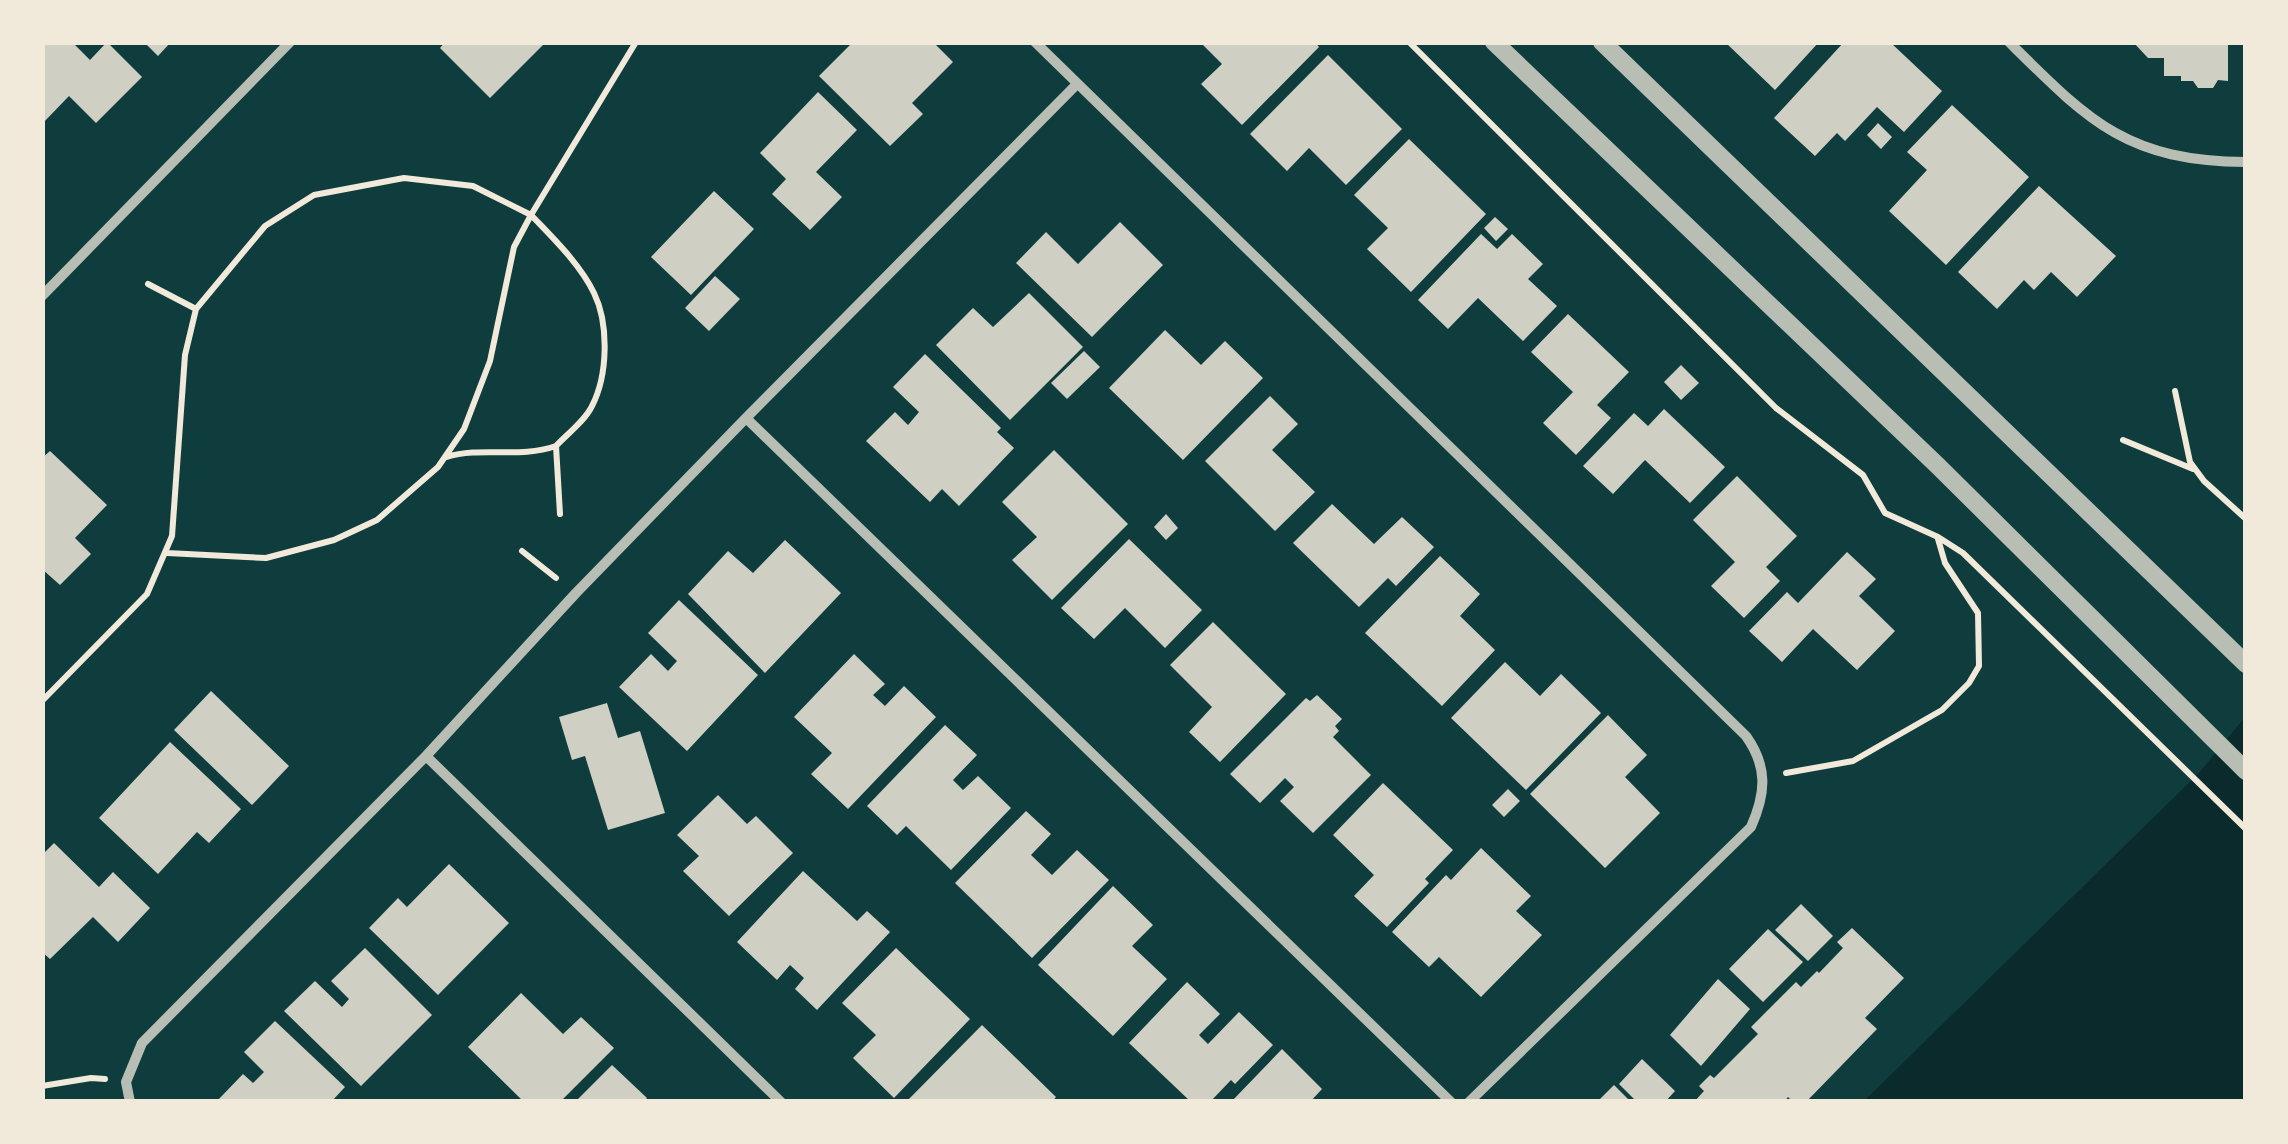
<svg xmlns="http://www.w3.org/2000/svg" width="2288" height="1144" viewBox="0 0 2288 1144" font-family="Raleway,sans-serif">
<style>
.water{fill:#0a2a2b}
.building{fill:#cfcfc3}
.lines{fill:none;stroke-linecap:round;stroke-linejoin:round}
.path{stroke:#f1e9da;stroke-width:6}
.minor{stroke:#b8beb3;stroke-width:10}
.tertiary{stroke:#b8beb3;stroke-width:18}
</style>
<rect width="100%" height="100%" fill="#0f3d3e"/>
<path class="water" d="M2245 717V1101L1863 1102 2199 773Z"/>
<path class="building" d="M42 42H72L90 60 107 42 142 77 96 123 69 96 42 124Z
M144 42H171L158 56Z
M445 42H546L490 98 440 48Z
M853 42H933L953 62 912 103 923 114 890 146 819 76Z
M1200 42H1315L1319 47 1242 125 1201 84 1222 64Z
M1725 42H1819L1775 90Z
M1844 42H1890L1942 91 1904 132 1877 107 1845 141 1837 133 1815 156 1774 118Z
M2133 42H2228V81L2218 80 2213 88H2198L2193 81H2181V76H2164V58H2148Z
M1328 55 1402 129 1346 185 1309 148 1287 171 1250 134Z
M818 92 857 130 816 172 842 197 810 230 772 194 786 179 760 153Z
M1952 105 2029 177 1946 265 1889 211 1927 170 1907 152Z
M1878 123 1892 137 1881 149 1867 135Z
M1409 139 1486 214 1411 292 1367 249 1388 228 1354 195Z
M2039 186 2116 256 2077 297 2051 272 2034 290 2024 280 1997 309 1958 272Z
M714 191 754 229 691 295 651 257Z
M1495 217 1508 229 1496 241 1484 228Z
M1120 222 1163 265 1092 337 1016 263 1046 232 1078 264Z
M1481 234 1497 249 1512 234 1543 264 1528 279 1557 306 1523 341 1478 298 1448 329 1418 300Z
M715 276 740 299 709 331 685 308Z
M1029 293 1083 347 1010 420 936 345 973 308 993 327Z
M1568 314 1629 372 1597 405 1611 418 1576 455 1543 423 1573 392 1531 352Z
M1165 330 1201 365 1225 341 1263 378 1183 460 1109 388Z
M1084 351 1100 367 1067 399 1051 383Z
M925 354 1001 428 997 432 1014 448 959 506 942 489 930 502 866 441 895 412 908 425 919 412 893 387Z
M1681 365 1699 383 1681 400 1664 382Z
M1270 396 1298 424 1272 450 1315 492 1275 531 1205 461Z
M1664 409 1725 467 1690 503 1645 460 1613 494 1583 466 1634 413 1648 426Z
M1054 450 1128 524 1052 600 1012 560 1037 537 1002 502Z
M50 451 107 505 75 538 91 554 60 585 42 569V458Z
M1737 476 1797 536 1766 567 1780 581 1744 618 1711 586 1735 562 1693 520Z
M1332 504 1374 544 1402 517 1434 547 1396 586 1388 578 1359 607 1293 543Z
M1166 514 1178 528 1166 540 1154 527Z
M1129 539 1202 610 1165 648 1125 608 1094 639 1061 608Z
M785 540 841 593 765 673 688 594 728 551 753 573Z
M1847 552 1876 579 1859 596 1895 631 1857 670 1813 629 1782 662 1749 631 1787 592 1798 603Z
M1440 556 1480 594 1460 616 1495 650 1442 706 1365 633Z
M679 600 758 675 687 751 619 687 651 654 668 671 677 661 648 633Z
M1213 622 1286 694 1220 762 1189 732 1212 707 1170 665Z
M854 654 885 684 873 695 885 706 904 686 936 717 848 809 811 774 832 753 794 717Z
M1505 662 1540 696 1561 674 1601 713 1526 790 1451 718Z
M211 691 289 766 252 805 174 730Z
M1317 695 1342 719 1335 726 1339 731 1333 737 1371 775 1313 833 1280 801 1294 787 1285 778 1260 803 1230 774 1306 698 1310 701Z
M607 703 618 738 640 731 665 813 608 830 585 756 572 760 559 717Z
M1608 715 1647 755 1625 777 1660 813 1605 868 1530 794Z
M945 725 977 755 953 780 963 790 978 776 1011 808 951 870 906 826 897 835 867 806Z
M170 742 241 809 209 843 197 832 158 874 99 818Z
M1383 783 1453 850 1425 879 1429 883 1387 927 1354 896 1374 875 1333 835Z
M1508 789 1520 801 1504 817 1492 805Z
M718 795 747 824 756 816 793 853 729 916 683 871 699 856 677 835Z
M1026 811 1051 834 1031 855 1052 875 1077 850 1109 880 1032 958 955 883Z
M54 843 99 887 113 872 150 908 118 942 93 917 50 959 42 952V855Z
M1481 848 1531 896 1516 911 1542 935 1481 997 1439 957 1429 967 1392 932 1446 875 1451 880Z
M449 864 509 923 438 995 369 928 398 898 407 907Z
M803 871 857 921 867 911 890 932 817 1010 795 989 804 978 790 965 777 980 737 942Z
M1113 886 1153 925 1132 946 1167 979 1113 1036 1038 965Z
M1801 904 1833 936 1808 961 1775 930Z
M1852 928 1904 978 1865 1018 1877 1029 1806 1102H1793L1788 1097 1784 1102H1694L1704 1091 1699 1086 1710 1075 1714 1078 1758 1034 1751 1027 1796 982 1801 987 1817 971 1819 973 1843 948 1837 942Z
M1768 929 1803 962 1763 1002 1729 969Z
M365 948 432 1015 361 1086 284 1011 315 981 342 1007 349 999 331 981Z
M896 948 970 1019 894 1098 853 1058 876 1035 842 1003Z
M1718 979 1750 1009 1701 1066 1670 1035Z
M1187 982 1220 1014 1199 1035 1208 1044 1239 1012 1273 1045 1235 1084 1231 1080 1210 1102H1191L1129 1043Z
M521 993 563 1034 581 1017 614 1048 560 1102H524L468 1047Z
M275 1021 345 1087 331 1102H216L243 1074 253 1083 264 1072 244 1052Z
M982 1025 1056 1097 1052 1102H906Z
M1282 1049 1322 1089 1310 1102H1231Z
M1642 1059 1675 1091 1665 1102H1637L1619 1084Z
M612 1065 647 1098 644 1102H575Z
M1614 1085 1631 1102H1597Z"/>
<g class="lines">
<path class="path" d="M1409 42 1776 408 1863 475 1885 513 1938 537 1963 553 2246 829
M148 284 196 309
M2175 391 2190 462 2204 481 2246 519
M2123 440 2193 469
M446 457C483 446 519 459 556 446
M522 551 556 578
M167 553 266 558 334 540 377 520 438 467 464 429 490 361 514 247 531 215C553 238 580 264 594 293 609 324 608 375 592 406 585 421 567 434 556 446L560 514
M42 701 147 594 172 536 185 355 196 309 265 226 314 195 404 178 473 186 531 215 636 42
M1786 773 1853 761 1942 710 1969 683 1979 666 1978 613 1945 563 1938 539
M42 1086 91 1078 105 1079"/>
<path class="minor" d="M1035 42 1746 736C1768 767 1766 793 1751 827L1469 1102
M2009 42C2089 121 2126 161 2246 162
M42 296 290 42
M746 418 1451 1102
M426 756 781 1102
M130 1102 126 1082 142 1043 426 756 576 593 746 418 1077 84"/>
<path class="tertiary" d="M1494 42 1937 465 2246 771
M1602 42 2246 664"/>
</g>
<rect width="2288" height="1144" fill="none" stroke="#f1e9da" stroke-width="90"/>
</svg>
